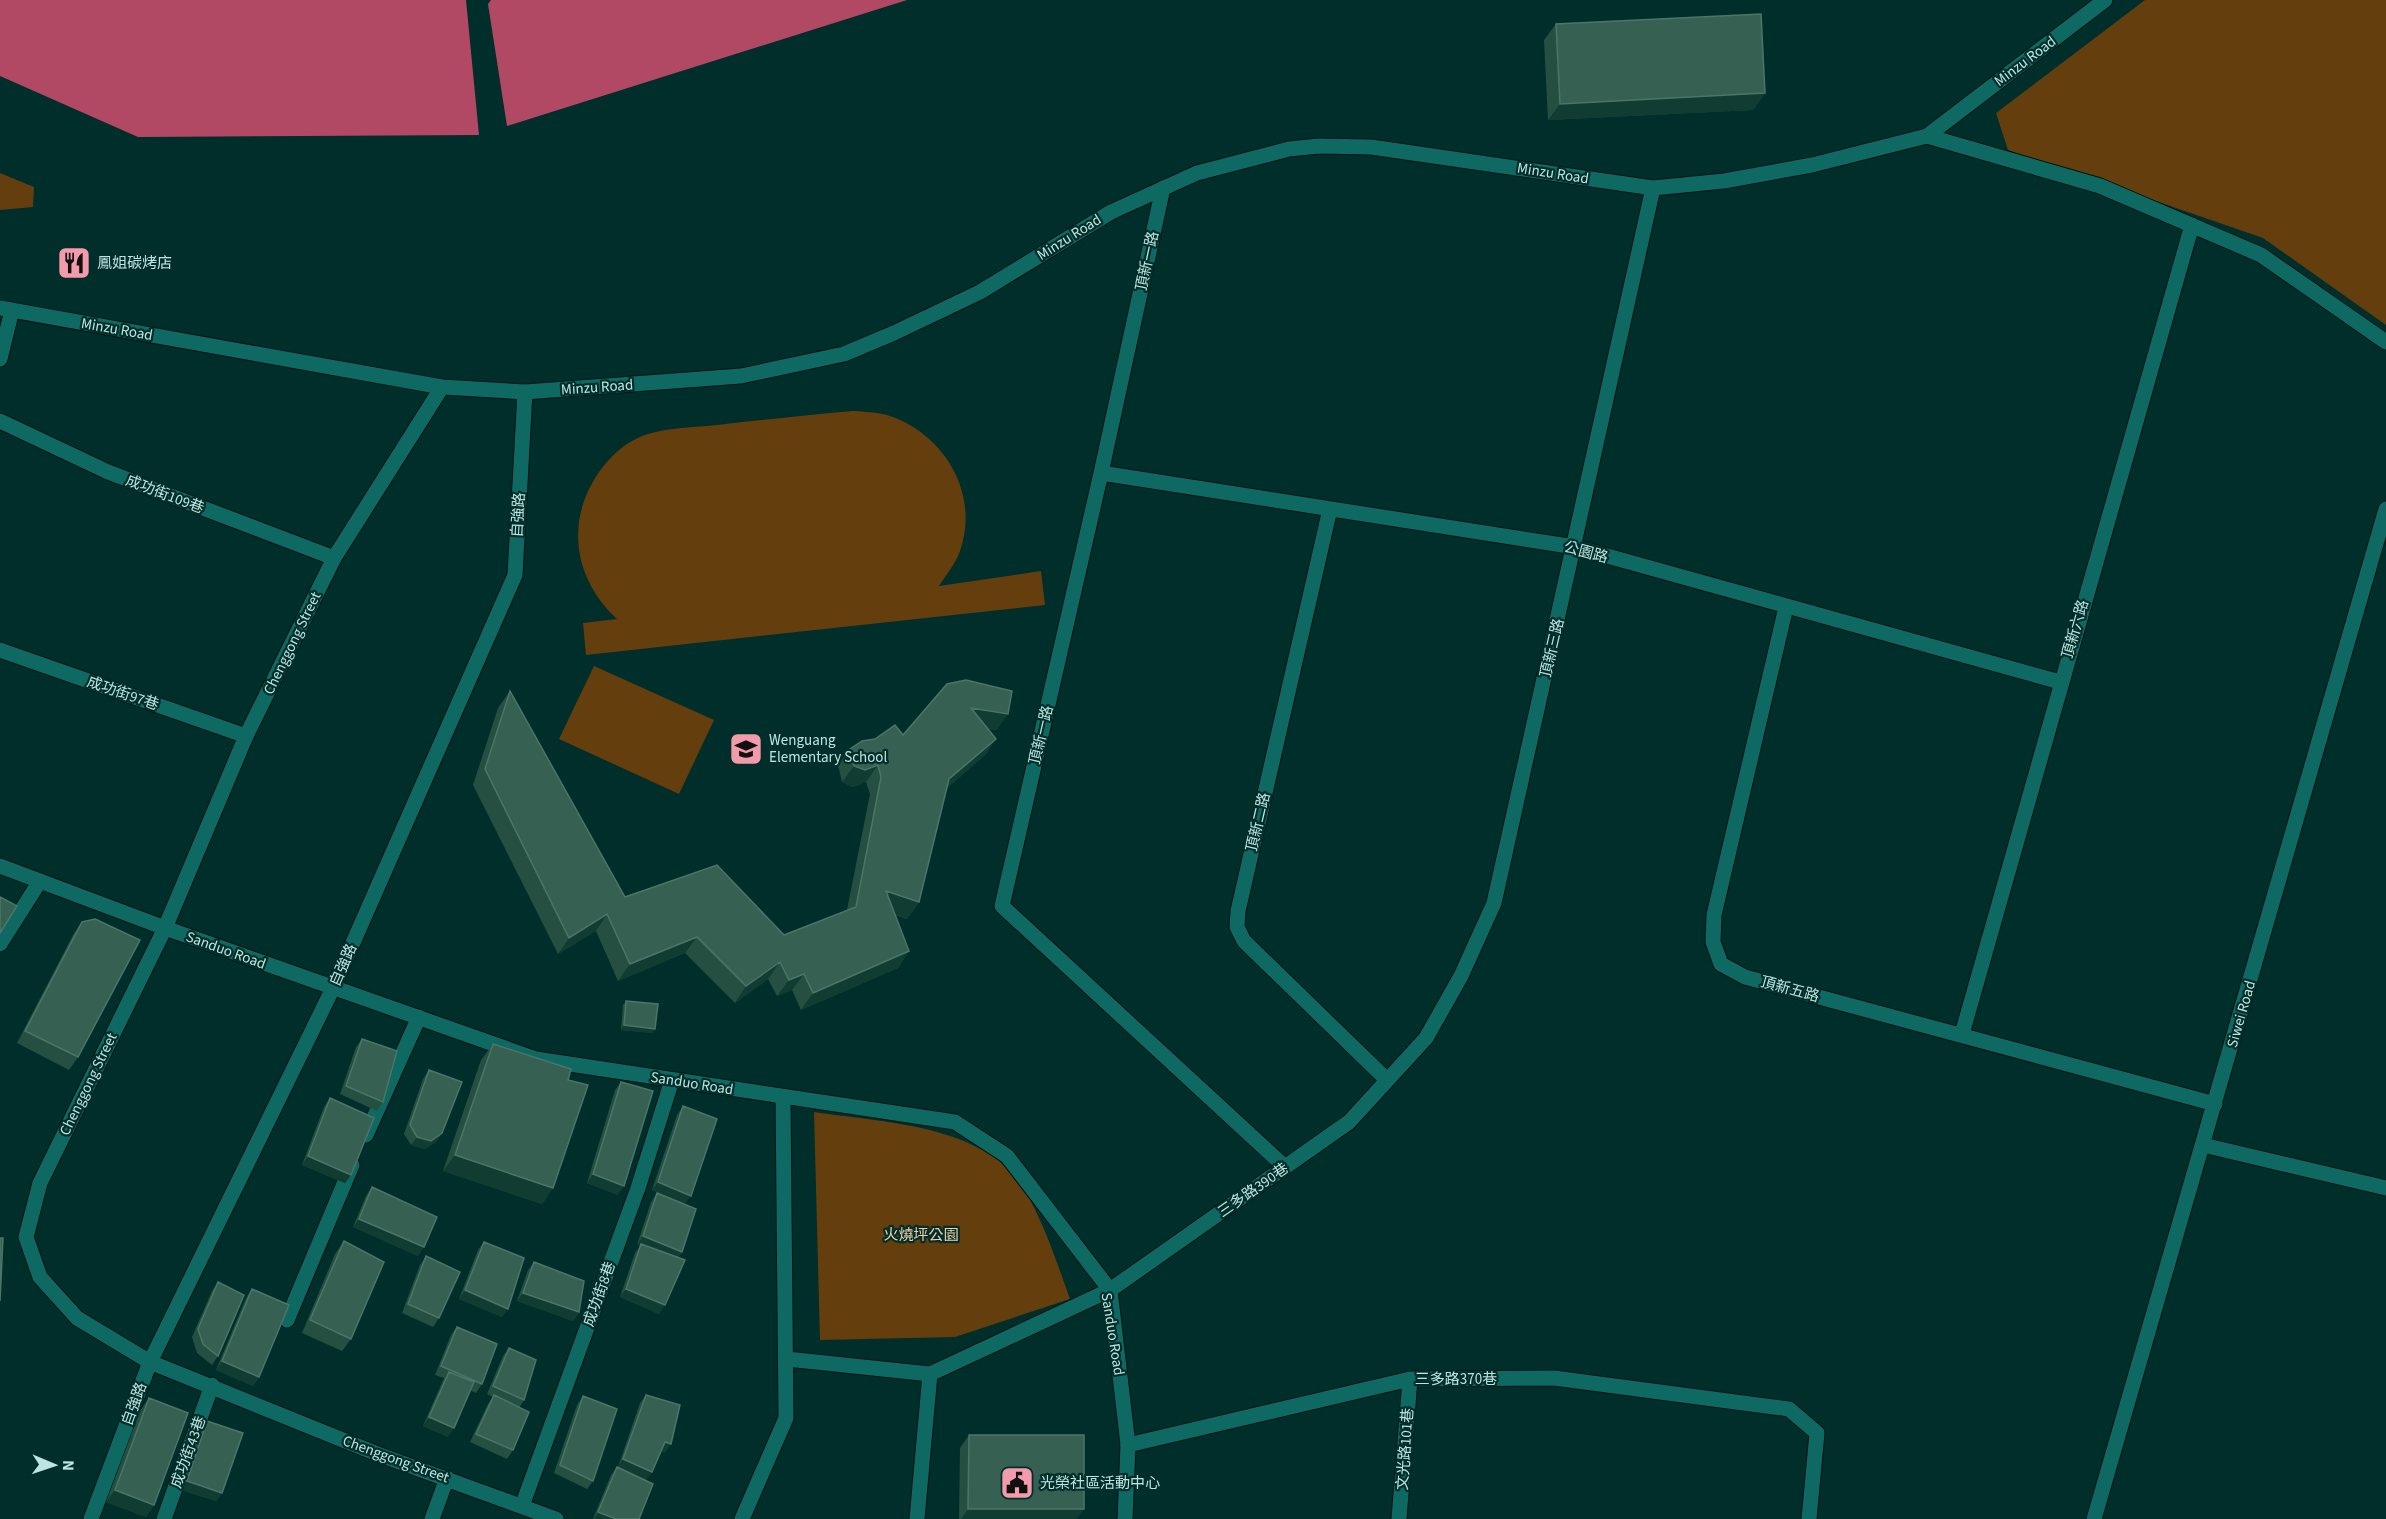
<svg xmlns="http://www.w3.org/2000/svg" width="2386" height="1519" viewBox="0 0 2386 1519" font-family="'Source Sans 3','Noto Sans TC',sans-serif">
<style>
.green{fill:#643e0d}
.water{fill:#b24964}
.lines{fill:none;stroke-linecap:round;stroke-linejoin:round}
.lane-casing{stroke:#001412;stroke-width:17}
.street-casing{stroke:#001412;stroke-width:17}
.secondary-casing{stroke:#001412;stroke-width:17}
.lane{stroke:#0d6962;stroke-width:15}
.street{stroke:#0d6962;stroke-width:15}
.secondary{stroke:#0d6962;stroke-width:15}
.wall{fill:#255041}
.shaded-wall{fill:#103c31}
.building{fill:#366052;stroke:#4b7568;stroke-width:1.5}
.labels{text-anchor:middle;stroke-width:4.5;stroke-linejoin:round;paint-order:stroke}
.street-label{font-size:15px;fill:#bee4df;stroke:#002e2b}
.poi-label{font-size:15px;fill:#bee4df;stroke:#002e2b;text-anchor:start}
.park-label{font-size:15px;fill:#f7d0a9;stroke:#002e2b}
</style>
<rect width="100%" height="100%" fill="#002e2b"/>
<path class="green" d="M2145 0H2386V325L2263 238 2008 150 1996 113Z
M0 173 34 187 33 207 0 210Z
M853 411C868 412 883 412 898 419 948 441 979 496 960 551 956 563 946 575 939 586L1041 571 1045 605 586 655 583 623 617 619C590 594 574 560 579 522 583 491 604 457 632 441 656 427 690 428 717 425 762 420 807 415 853 411Z
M594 666 714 720 679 794 559 739Z
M814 1112C879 1122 978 1124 1019 1182 1041 1213 1057 1263 1070 1299L955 1337 820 1340Z"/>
<path class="water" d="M0 0H466L479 135 138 137 0 76Z
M491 0H907L507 126 488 4Z"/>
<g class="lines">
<defs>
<path id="lane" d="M0 421 108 472 334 558
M0 650 246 736
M0 944 40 881
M366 1135 419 1017
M287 1320 352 1165
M522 1506 638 1188 672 1080
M164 1519 212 1385"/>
<path id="street" d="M1927 136 2100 186 2261 255 2386 342
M1163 188 1101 473 1002 906 1285 1167
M442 387 334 558 246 736 165 928 40 1183 26 1237 40 1277 77 1318 150 1362 380 1455 556 1519
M1101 473 1575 547 2060 682
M1330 509 1238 911 1237 927 1244 941 1386 1079
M1786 607 1714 915 1713 942 1721 964 1745 977 2215 1104
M1962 1034 2192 225
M2203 1145 2386 1188
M787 1359 930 1374 1110 1290 1349 1122 1426 1038 1461 976 1494 903 1653 188
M1128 1445 1410 1379 1554 1378 1789 1409 1817 1433 1809 1519
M91 1519 150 1362 333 988 515 575 525 392
M432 1519 447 1478
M742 1519 786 1418 783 1097
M917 1519 930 1374
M1399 1519 1410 1379
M2094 1519 2386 509"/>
<path id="secondary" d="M0 308 442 387 525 392 741 376 844 354 894 333 980 292 1111 212 1197 173 1289 149 1319 146 1371 147 1653 188 1724 181 1812 165 1927 136 2105 0
M0 359 12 310
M0 866 165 928 536 1059 955 1122 1007 1156 1110 1290 1128 1445 1125 1519"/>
</defs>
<use href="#lane" class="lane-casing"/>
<use href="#street" class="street-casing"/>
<use href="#secondary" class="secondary-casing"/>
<use href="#lane" class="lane"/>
<use href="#street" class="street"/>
<use href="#secondary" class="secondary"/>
</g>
<path class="wall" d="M1556 24 1765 93 1753 110 1548 120 1544 40Z
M947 684 997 730 988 729 996 739 985 755 947 788 919 902 907 919 895 915 909 951 898 968 801 1010 792 990 777 996 768 979 735 1003 685 953 618 981 596 931 558 954 473 785 498 708 510 691 625 897 784 935 847 910 870 794 866 782 853 787 842 782 838 765 850 749 903 735Z
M82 922 78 1057 69 1070 17 1043 73 935Z
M626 1001 655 1029 652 1033 621 1030 623 1005Z
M362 1039 383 1102 377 1111 340 1094 356 1047Z
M493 1044 568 1080 553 1188 542 1204 443 1171 481 1060Z
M429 1070 442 1133 436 1142 425 1149 411 1145 404 1134 423 1079Z
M621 1082 618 1195 587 1183 615 1090Z
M330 1098 351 1175 345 1183 302 1165 324 1107Z
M683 1106 685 1204 652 1190 677 1115Z
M372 1187 418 1256 353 1227 366 1196Z
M657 1193 682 1252 678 1258 659 1314 620 1297 635 1253 640 1246 637 1245 651 1202Z
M344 1241 351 1339 342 1351 302 1333 335 1254Z
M484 1242 502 1317 459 1299 478 1250Z
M426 1256 439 1318 433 1327 402 1313 420 1265Z
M534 1262 579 1312 573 1321 517 1301 528 1270Z
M218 1282V1356L212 1365 197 1353 192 1337 212 1291Z
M252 1289 259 1377 253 1386 216 1370 246 1298Z
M457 1327 482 1384 476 1393 470 1390 448 1437 423 1426 444 1378 435 1375 451 1335Z
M509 1348 524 1400 519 1408 513 1450 507 1459 470 1442 488 1404 493 1397 487 1394 503 1356Z
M646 1395 665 1453 661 1451 652 1472 646 1480 639 1519H593L611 1475 617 1467H618L640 1403Z
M583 1396 593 1481 587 1489 554 1473 577 1405Z
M149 1398 154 1505 146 1517 106 1502 140 1411Z
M207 1421 222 1493 216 1501 181 1490 201 1430Z
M969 1435 1077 1519H959L960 1448Z"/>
<path class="shaded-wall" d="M1765 93 1753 110 1548 120 1560 104Z
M971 708 1008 714 997 730 959 724Z
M996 739 985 755 938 796 949 779Z
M878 765 866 782 853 787 842 782 854 766Z
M886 891 919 902 907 919 874 908Z
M607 914 596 931 558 954 569 938Z
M697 937 685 953 618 981 630 964Z
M909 951 898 968 801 1010 813 993Z
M780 962 768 979 735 1003 746 986Z
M804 974 792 990 777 996 789 980Z
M624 1025 655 1029 652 1033 621 1030Z
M442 1133 436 1142 425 1149 411 1145 417 1137Z
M455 1155 553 1188 542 1204 443 1171Z
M308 1156 351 1175 345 1183 302 1165Z
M593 1174 624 1186 618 1195 587 1183Z
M658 1182 691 1196 685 1204 652 1190Z
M359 1219 424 1247 418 1256 353 1227Z
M643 1236 682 1252 676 1260 641 1244 640 1246 637 1245Z
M626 1289 665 1305 659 1314 620 1297Z
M465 1290 508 1309 502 1317 459 1299Z
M523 1293 579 1312 573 1321 517 1301Z
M222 1361 259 1377 253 1386 216 1370Z
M429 1417 454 1428 448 1437 423 1426Z
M665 1442 671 1444 665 1453 659 1450Z
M623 1459 652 1472 646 1480 617 1468Z
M187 1481 222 1493 216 1501 181 1490Z
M115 1490 154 1505 146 1517 106 1502Z
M968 1509H1084L1077 1519H961Z
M598 1512 616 1519H594Z"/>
<path class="building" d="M1761 14 1765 93 1560 104 1556 24Z
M966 680 1012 691 1008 714 971 708 996 739 949 779 919 902 886 891 909 951 813 993 804 974 789 980 780 962 746 986 697 937 630 964 607 914 569 938 485 769 510 691 625 897 717 865 784 935 856 907 881 777 878 765 865 770 854 766 850 749 862 741 875 739 895 725 903 735 947 684Z
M0 897 17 906 0 933Z
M95 919 140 940 78 1057 25 1031 82 922Z
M626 1001 658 1004 655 1029 624 1025Z
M362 1039 397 1051 383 1102 346 1086Z
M493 1044 571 1069 568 1080 588 1085 553 1188 455 1155Z
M429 1070 462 1082 442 1133 431 1141 417 1137 410 1125Z
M621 1082 653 1091 624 1186 593 1174Z
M330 1098 374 1118 351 1175 308 1156Z
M683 1106 717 1119 691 1196 658 1182Z
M372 1187 437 1217 424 1247 359 1219Z
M657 1193 696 1209 682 1252 643 1236Z
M0 1238H3L0 1301Z
M344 1241 384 1262 351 1339 310 1320Z
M484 1242 524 1258 508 1309 465 1290Z
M641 1244 685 1260 665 1305 626 1289Z
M426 1256 460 1272 439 1318 408 1304Z
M534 1262 584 1281 579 1312 523 1293Z
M218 1282 244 1295 218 1356 203 1344 198 1329Z
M252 1289 289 1305 259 1377 222 1361Z
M457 1327 497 1344 482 1384 441 1366Z
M509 1348 536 1360 524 1400 493 1386Z
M449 1372 474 1382 454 1428 429 1417Z
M494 1395 529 1412 513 1450 476 1434Z
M646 1395 680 1405 671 1444 665 1442 652 1472 623 1459Z
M583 1396 617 1409 593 1481 560 1465Z
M149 1398 188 1413 154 1505 115 1490Z
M207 1421 243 1433 222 1493 187 1481Z
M969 1435H1084V1509H968Z
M617 1467 653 1484 639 1519H616L598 1512Z"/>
<defs>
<symbol id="restaurant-square" viewBox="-11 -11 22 22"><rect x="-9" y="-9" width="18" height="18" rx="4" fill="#f39aab" stroke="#002e2b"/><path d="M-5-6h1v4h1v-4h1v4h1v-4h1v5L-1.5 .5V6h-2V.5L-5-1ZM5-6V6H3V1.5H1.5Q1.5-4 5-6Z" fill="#111"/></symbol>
<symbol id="school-square" viewBox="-11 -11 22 22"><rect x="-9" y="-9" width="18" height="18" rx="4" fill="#f39aab" stroke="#002e2b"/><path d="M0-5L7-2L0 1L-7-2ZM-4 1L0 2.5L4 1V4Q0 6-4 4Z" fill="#111"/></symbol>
<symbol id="civic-square" viewBox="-11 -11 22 22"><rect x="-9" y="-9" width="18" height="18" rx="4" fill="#f39aab" stroke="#002e2b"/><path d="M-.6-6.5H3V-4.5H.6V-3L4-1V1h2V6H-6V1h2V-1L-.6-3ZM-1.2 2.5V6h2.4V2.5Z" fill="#111"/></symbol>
</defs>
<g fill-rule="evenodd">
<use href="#restaurant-square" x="55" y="244" width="38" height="38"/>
<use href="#school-square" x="727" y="730" width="38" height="38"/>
<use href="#civic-square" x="998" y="1464" width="38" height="38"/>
</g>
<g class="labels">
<g class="street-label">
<text transform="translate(2025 61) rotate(-37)" y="5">Minzu Road</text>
<text transform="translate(1553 173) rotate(9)" y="5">Minzu Road</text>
<text transform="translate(1069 237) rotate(-32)" y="5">Minzu Road</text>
<text transform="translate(1147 261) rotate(-78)" y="5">頂新一路</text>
<text transform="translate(117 329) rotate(10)" y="5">Minzu Road</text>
<text transform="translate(597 387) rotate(-4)" y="5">Minzu Road</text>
<text transform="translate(165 494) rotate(21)" y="5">成功街109巷</text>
<text transform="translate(518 515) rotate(-87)" y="5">自強路</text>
<text transform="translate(1586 552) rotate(15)" y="5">公園路</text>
<text transform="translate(2075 629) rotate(-74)" y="5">頂新六路</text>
<text transform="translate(292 643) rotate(-64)" y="5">Chenggong Street</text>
<text transform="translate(1552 648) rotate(-77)" y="5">頂新三路</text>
<text transform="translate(123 693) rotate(19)" y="5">成功街97巷</text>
<text transform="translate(1041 735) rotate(-77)" y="5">頂新一路</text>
<text transform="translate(1258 822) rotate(-77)" y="5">頂新二路</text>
<text transform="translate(226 950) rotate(20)" y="5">Sanduo Road</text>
<text transform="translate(343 965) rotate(-66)" y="5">自強路</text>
<text transform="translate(1790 989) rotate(15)" y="5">頂新五路</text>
<text transform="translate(2241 1014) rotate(-74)" y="5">Siwei Road</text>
<text transform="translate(692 1083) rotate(9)" y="5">Sanduo Road</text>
<text transform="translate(88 1084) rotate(-64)" y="5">Chenggong Street</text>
<text transform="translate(1253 1190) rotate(-35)" y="5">三多路390巷</text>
<text transform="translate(599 1294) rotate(-70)" y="5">成功街8巷</text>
<text transform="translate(1113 1334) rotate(81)" y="5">Sanduo Road</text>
<text x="1456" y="1384">三多路370巷</text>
<text transform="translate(134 1404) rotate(-70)" y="5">自強路</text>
<text transform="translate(1405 1449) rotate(-86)" y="5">文光路101巷</text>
<text transform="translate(188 1452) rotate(-70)" y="5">成功街43巷</text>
<text transform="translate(396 1459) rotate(20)" y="5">Chenggong Street</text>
</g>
<g class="poi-label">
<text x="97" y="268">鳳姐碳烤店</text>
<text x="769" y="745">Wenguang<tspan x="769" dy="17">Elementary School</tspan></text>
<text x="1040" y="1488">光榮社區活動中心</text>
</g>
<g class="park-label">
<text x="921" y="1240">火燒坪公園</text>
</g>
</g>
<g transform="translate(54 1465) rotate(92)" stroke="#002e2b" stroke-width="4.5" paint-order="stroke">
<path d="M0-4.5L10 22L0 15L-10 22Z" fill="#bee4df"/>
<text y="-9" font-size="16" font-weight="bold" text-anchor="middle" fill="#bee4df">N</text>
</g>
</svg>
